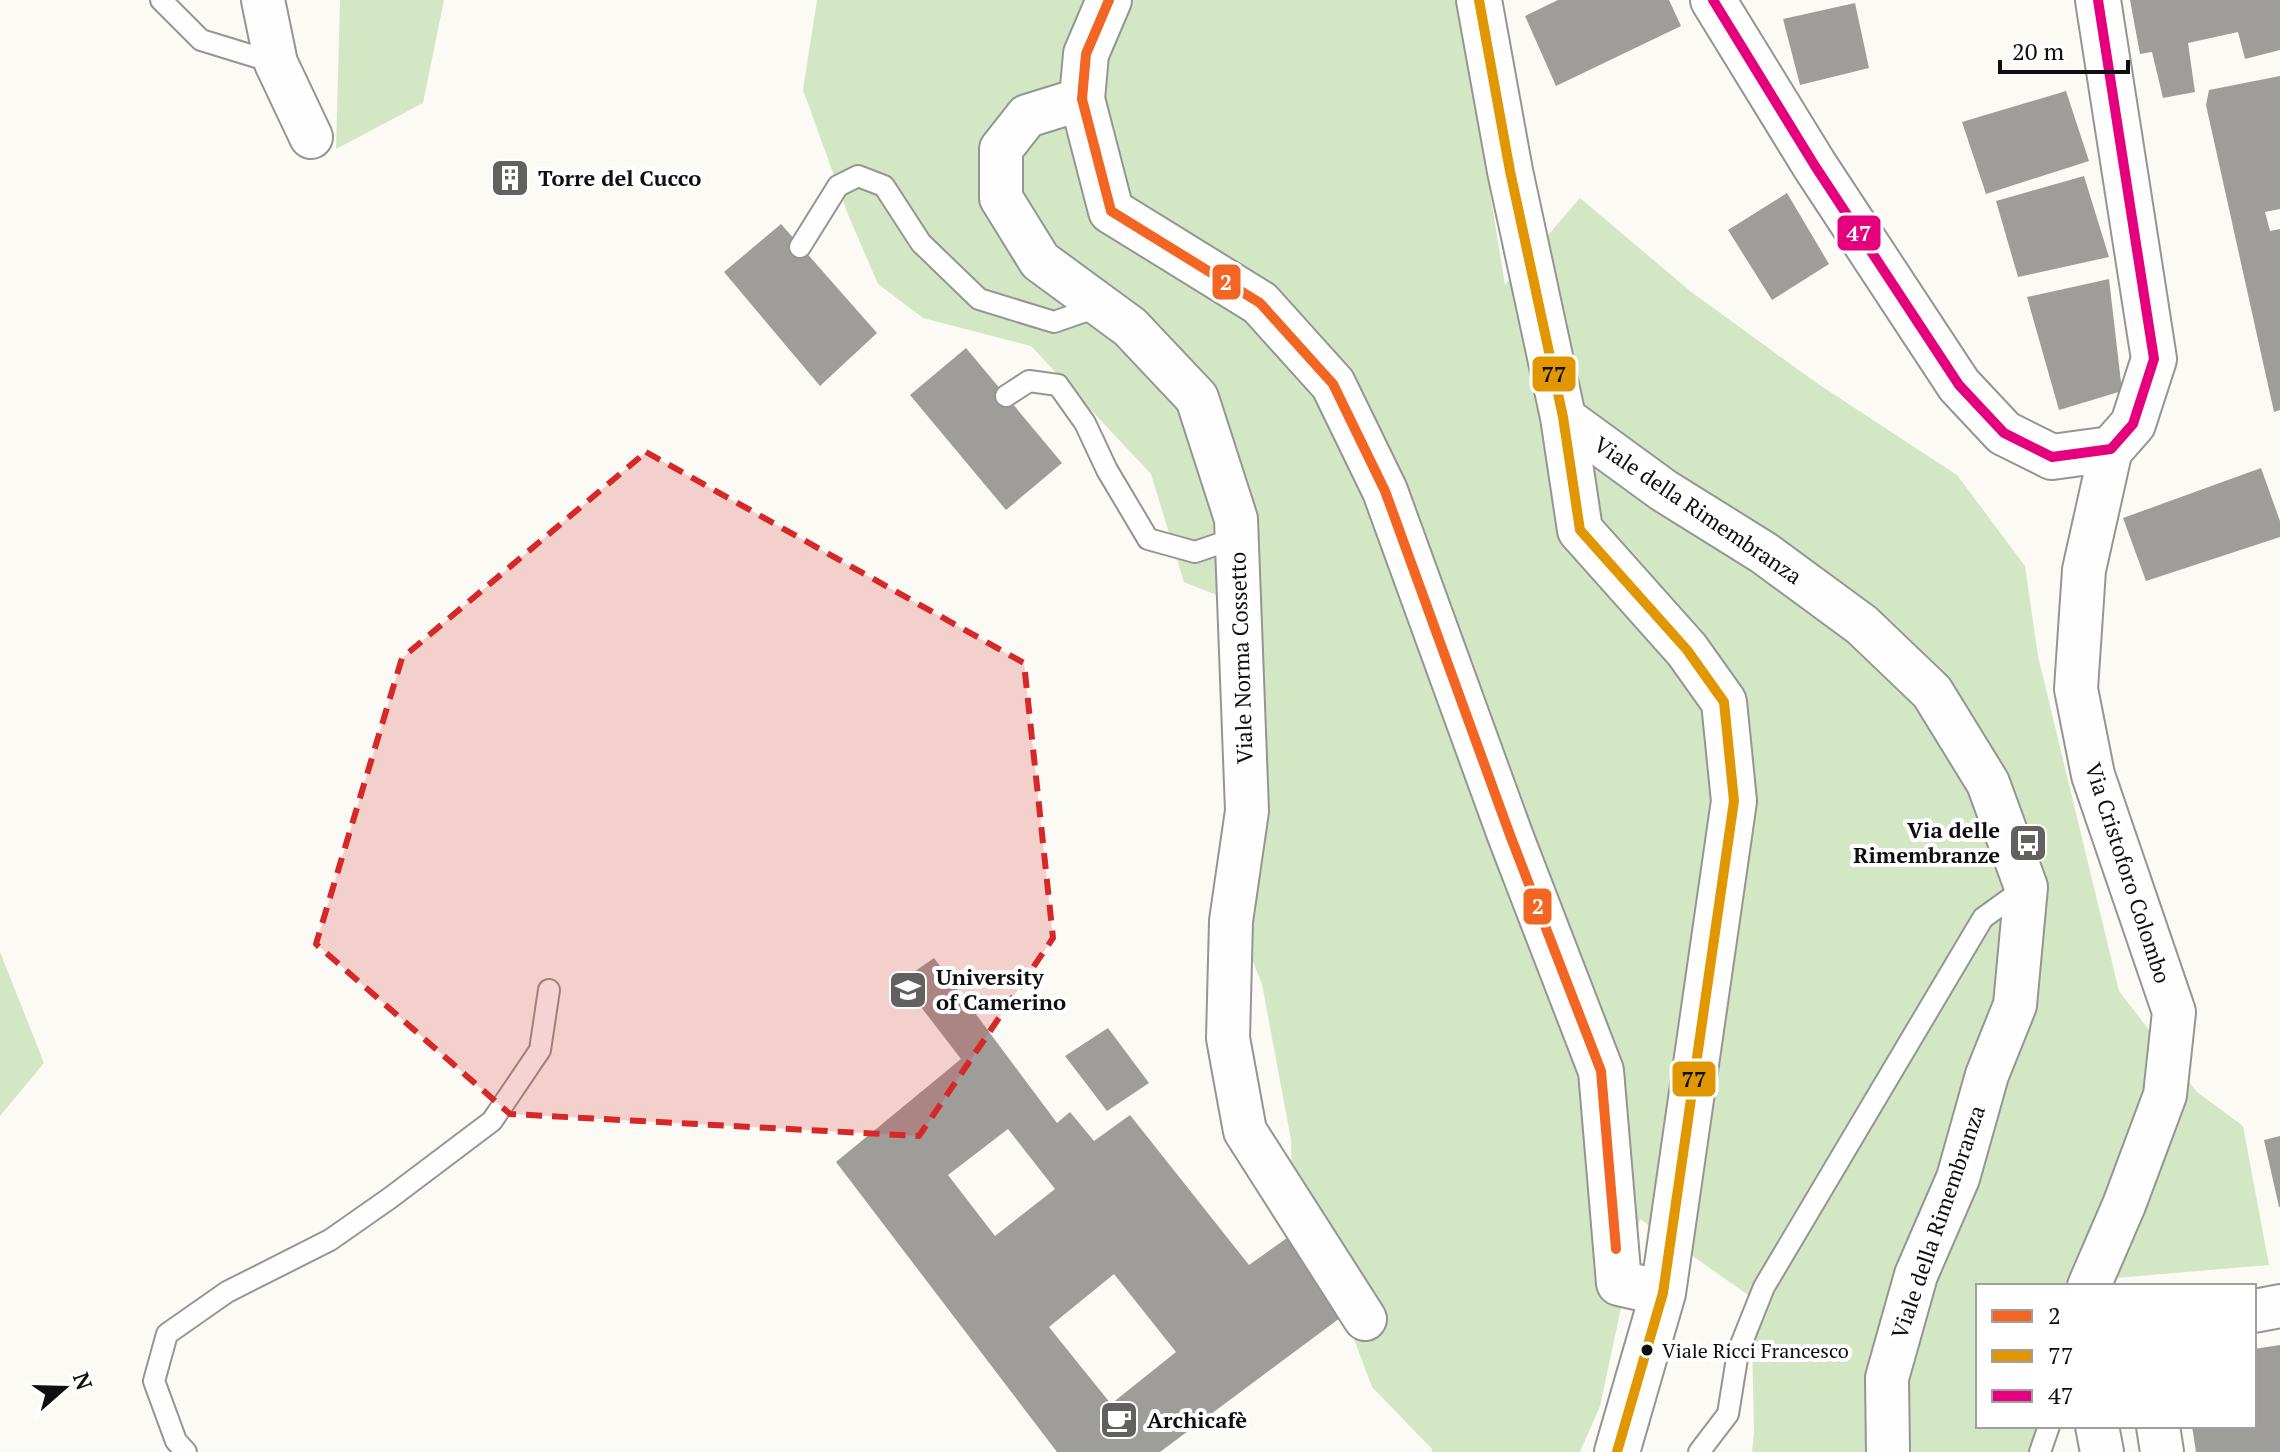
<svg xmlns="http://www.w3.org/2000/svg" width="2280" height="1452" viewBox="0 0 2280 1452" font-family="'PT Serif',serif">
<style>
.forest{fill:#d4e7c5}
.building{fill:#9f9d9a;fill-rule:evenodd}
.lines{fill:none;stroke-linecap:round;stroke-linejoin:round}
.service-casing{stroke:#959593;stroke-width:24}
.minor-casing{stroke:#959593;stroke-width:46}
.tertiary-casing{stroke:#959593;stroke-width:48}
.service{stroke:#fefefe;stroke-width:20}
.minor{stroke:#fefefe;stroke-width:42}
.tertiary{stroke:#fefefe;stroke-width:44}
.bus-1-casing{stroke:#fff;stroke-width:16}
.bus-2-casing{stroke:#fff;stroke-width:16}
.bus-3-casing{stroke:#fff;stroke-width:16}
.bus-1{stroke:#f26522;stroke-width:10}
.bus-2{stroke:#e09702;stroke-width:10}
.bus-3{stroke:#e5007d;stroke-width:10}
.marked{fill:#d62828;fill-opacity:0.2;stroke:#d62828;stroke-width:6;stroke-dasharray:16 10;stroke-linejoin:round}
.bus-dot{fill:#0f0f0f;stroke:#fff;stroke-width:3}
.labels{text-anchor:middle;stroke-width:8;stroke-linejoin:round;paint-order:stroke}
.bus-label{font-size:20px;fill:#0f0f0f;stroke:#fff;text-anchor:start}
.poi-label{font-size:22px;font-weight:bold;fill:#0f0f0f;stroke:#fff;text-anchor:start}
.street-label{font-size:22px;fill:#0f0f0f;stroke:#fff}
.line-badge{stroke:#fff;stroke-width:3}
.badge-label{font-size:22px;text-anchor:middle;font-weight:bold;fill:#fff}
.pale-badge-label{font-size:22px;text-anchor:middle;font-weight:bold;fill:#111}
</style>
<rect width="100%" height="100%" fill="#fbfaf5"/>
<path class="forest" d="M340 0H444L423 103 336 149Z
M817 0H1459L1505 285 1580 198 1690 291 1818 384 1957 475 2025 566 2038 656 2119 991 2197 1092 2243 1126 2269 1265 2080 1281 2078 1286H1978V1426H2042L2035 1452H1752L1754 1433 1751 1297 1640 1219 1600 1406 1580 1452H1432V1449L1372 1387 1344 1313 1293 1226 1291 1140 1262 984 1238 925 1239 604 1184 582 1151 474 1031 346 923 318 878 284 849 217 803 90Z
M0 952 44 1063 0 1116Z"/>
<path class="building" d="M1558 0H1669L1681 26 1556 86 1525 16Z
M2130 0H2280V50L2245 59 2238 32 2188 43 2195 92 2163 98 2152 52 2140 54Z
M1855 3 1869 68 1800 85 1783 19Z
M2280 76V209L2265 212 2270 231 2280 229V410L2274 412 2206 105 2209 90Z
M2066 91 2089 161 1986 194 1962 122Z
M509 159 528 181 511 197 491 175Z
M2084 176 2109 257 2018 277 1996 201Z
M1787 193 1829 264 1772 300 1728 230Z
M781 224 877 333 820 386 724 272Z
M2109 279 2122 391 2059 410 2027 297Z
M966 348 1062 463 1006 510 910 395Z
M2261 468 2280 521V537L2146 581 2123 518Z
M934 958 1057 1123 1070 1112 1094 1141 1130 1115 1249 1265 1287 1238 1309 1266 1340 1318 1160 1452H1057L836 1162 961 1059 901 981ZM1008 1129 1055 1189 995 1236 948 1175ZM1114 1274 1176 1352 1111 1404 1049 1327Z
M1108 1028 1149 1083 1107 1111 1065 1056Z
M2280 1136V1207H2279L2264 1140Z
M2280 1345V1452H2196L2192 1426H2254V1349Z"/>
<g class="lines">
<defs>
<path id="service" d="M161 0 201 40 276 63
M800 247 838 186 858 176 884 186 921 243 979 299 1054 322 1100 306
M1006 396 1029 381 1058 385 1085 423 1107 470 1148 539 1195 552 1236 538
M186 1452 176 1441 154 1381 167 1334 227 1292 330 1240 390 1198 492 1121 540 1050 549 990
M1699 1452 1728 1414 1738 1352 1764 1287 1983 918 2026 887
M2040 1452 2049 1426"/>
<path id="minor" d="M263 0 276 63 311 137
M1082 99 1027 116 1001 149V198L1040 261 1130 327 1197 398 1236 519 1247 811 1231 921 1228 1038 1245 1131 1365 1319
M1563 417 1663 490 1764 553 1862 625 1932 692 1988 783 2026 887 2015 1005 1987 1075 1958 1178 1916 1275 1887 1378 1888 1452
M2089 1286 2124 1205 2165 1095 2174 1012 2093 775 2076 689 2084 570 2111 449
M2254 1311 2280 1306
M2097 1426 2102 1452
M2158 1426 2162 1452"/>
<path id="tertiary" d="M1109 0 1086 54 1082 99 1111 211 1260 303 1333 384 1385 491 1510 835 1601 1071 1619 1283 1663 1293
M1479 0 1510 171 1563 417 1580 530 1687 650 1724 702 1734 801 1663 1293 1617 1452
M1713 0 1815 166 1959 385 2004 433 2052 457 2111 449 2133 424 2154 359 2098 0"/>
</defs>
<use href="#service" class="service-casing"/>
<use href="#minor" class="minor-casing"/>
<use href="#tertiary" class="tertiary-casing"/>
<use href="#service" class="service"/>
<use href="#minor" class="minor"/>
<use href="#tertiary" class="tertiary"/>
<defs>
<path id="bus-1" d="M1109 0 1086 54 1082 99 1111 211 1260 303 1333 384 1385 491 1510 835 1601 1071 1616 1249"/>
<path id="bus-2" d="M1479 0 1510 171 1563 417 1580 530 1687 650 1724 702 1734 801 1663 1293 1617 1452"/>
<path id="bus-3" d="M1713 0 1815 166 1959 385 2004 433 2052 457 2111 449 2133 424 2154 359 2098 0"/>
</defs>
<use href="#bus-1" class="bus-1-casing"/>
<use href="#bus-2" class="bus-2-casing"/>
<use href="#bus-3" class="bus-3-casing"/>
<use href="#bus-1" class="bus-1"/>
<use href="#bus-2" class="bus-2"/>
<use href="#bus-3" class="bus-3"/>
</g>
<path class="marked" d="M646 452 1024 663 1053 938 919 1136 510 1114 316 944 402 658Z"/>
<defs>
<symbol id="building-square" viewBox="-11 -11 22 22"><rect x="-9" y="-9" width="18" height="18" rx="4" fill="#626160" stroke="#fff"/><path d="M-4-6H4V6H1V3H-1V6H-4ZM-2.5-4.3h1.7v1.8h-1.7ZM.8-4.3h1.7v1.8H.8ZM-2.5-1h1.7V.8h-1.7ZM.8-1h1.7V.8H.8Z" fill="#fff"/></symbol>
<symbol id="bus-square" viewBox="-11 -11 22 22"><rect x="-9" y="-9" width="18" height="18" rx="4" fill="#626160" stroke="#fff"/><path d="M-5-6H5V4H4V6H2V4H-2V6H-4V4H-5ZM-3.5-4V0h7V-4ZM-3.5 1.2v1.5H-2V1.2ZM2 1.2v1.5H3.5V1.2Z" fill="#fff"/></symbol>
<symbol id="university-square" viewBox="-11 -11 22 22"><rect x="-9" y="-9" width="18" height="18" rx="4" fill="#626160" stroke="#fff"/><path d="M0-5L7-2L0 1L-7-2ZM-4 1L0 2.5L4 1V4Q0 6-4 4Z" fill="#fff"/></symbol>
<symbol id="cafe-square" viewBox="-11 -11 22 22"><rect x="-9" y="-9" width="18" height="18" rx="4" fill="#626160" stroke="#fff"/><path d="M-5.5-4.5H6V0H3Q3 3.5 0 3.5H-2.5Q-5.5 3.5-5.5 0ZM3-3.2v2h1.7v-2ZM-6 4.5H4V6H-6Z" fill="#fff"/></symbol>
</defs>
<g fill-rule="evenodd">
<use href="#building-square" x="488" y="156" width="44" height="44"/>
<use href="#bus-square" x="2006" y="821" width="44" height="44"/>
<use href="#university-square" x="886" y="968" width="44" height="44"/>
<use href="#cafe-square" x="1097" y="1398" width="44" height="44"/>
</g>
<circle class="bus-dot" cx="1647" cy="1350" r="7"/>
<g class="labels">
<g class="bus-label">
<text x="1662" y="1358">Viale Ricci Francesco</text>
</g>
<g class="poi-label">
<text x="538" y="186">Torre del Cucco</text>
<text x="2000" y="838" text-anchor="end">Via delle<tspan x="2000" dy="25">Rimembranze</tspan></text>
<text x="936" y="985">University<tspan x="936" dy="25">of Camerino</tspan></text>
<text x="1147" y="1428">Archicafè</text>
</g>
<g class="street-label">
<text transform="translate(1698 510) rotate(34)" y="8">Viale della Rimembranza</text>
<text transform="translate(1241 658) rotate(-92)" y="8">Viale Norma Cossetto</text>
<text transform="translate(2128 873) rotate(72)" y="8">Via Cristoforo Colombo</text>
<text transform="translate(1938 1222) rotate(-71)" y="8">Viale della Rimembranza</text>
</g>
</g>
<g class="line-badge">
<rect x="1836" y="214" width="46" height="38" rx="8" fill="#e5007d"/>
<rect x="1211" y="263" width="31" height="38" rx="8" fill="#f26522"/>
<rect x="1531" y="355" width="46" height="38" rx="8" fill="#e09702"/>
<rect x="1522" y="887" width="31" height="39" rx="8" fill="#f26522"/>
<rect x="1671" y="1060" width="46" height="38" rx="8" fill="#e09702"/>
</g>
<g class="badge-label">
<text x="1859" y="241">47</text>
<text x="1226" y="290">2</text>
<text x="1538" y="914">2</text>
</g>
<g class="pale-badge-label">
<text x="1554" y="382">77</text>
<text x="1694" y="1087">77</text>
</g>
<rect x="1976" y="1284" width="280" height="144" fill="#ffffff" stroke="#9f9f9f" stroke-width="2"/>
<rect x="1992" y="1310" width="40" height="12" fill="#f26522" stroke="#9f9f9f" stroke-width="2"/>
<text x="2048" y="1324" font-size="24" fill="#0f0f0f">2</text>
<rect x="1992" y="1350" width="40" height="12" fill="#e09702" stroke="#9f9f9f" stroke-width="2"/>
<text x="2048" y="1364" font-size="24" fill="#0f0f0f">77</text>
<rect x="1992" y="1390" width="40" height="12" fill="#e5007d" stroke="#9f9f9f" stroke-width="2"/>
<text x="2048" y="1404" font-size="24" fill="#0f0f0f">47</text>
<g transform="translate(64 1388) rotate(70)" stroke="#ffffff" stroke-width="6" paint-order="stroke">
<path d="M0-6L14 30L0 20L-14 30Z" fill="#0f0f0f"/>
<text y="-12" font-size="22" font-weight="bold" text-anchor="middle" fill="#0f0f0f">N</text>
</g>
<path d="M2000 60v12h128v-12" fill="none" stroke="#0f0f0f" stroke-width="4"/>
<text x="2012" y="60" font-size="24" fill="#0f0f0f" stroke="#ffffff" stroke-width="6" paint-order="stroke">20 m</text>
</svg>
